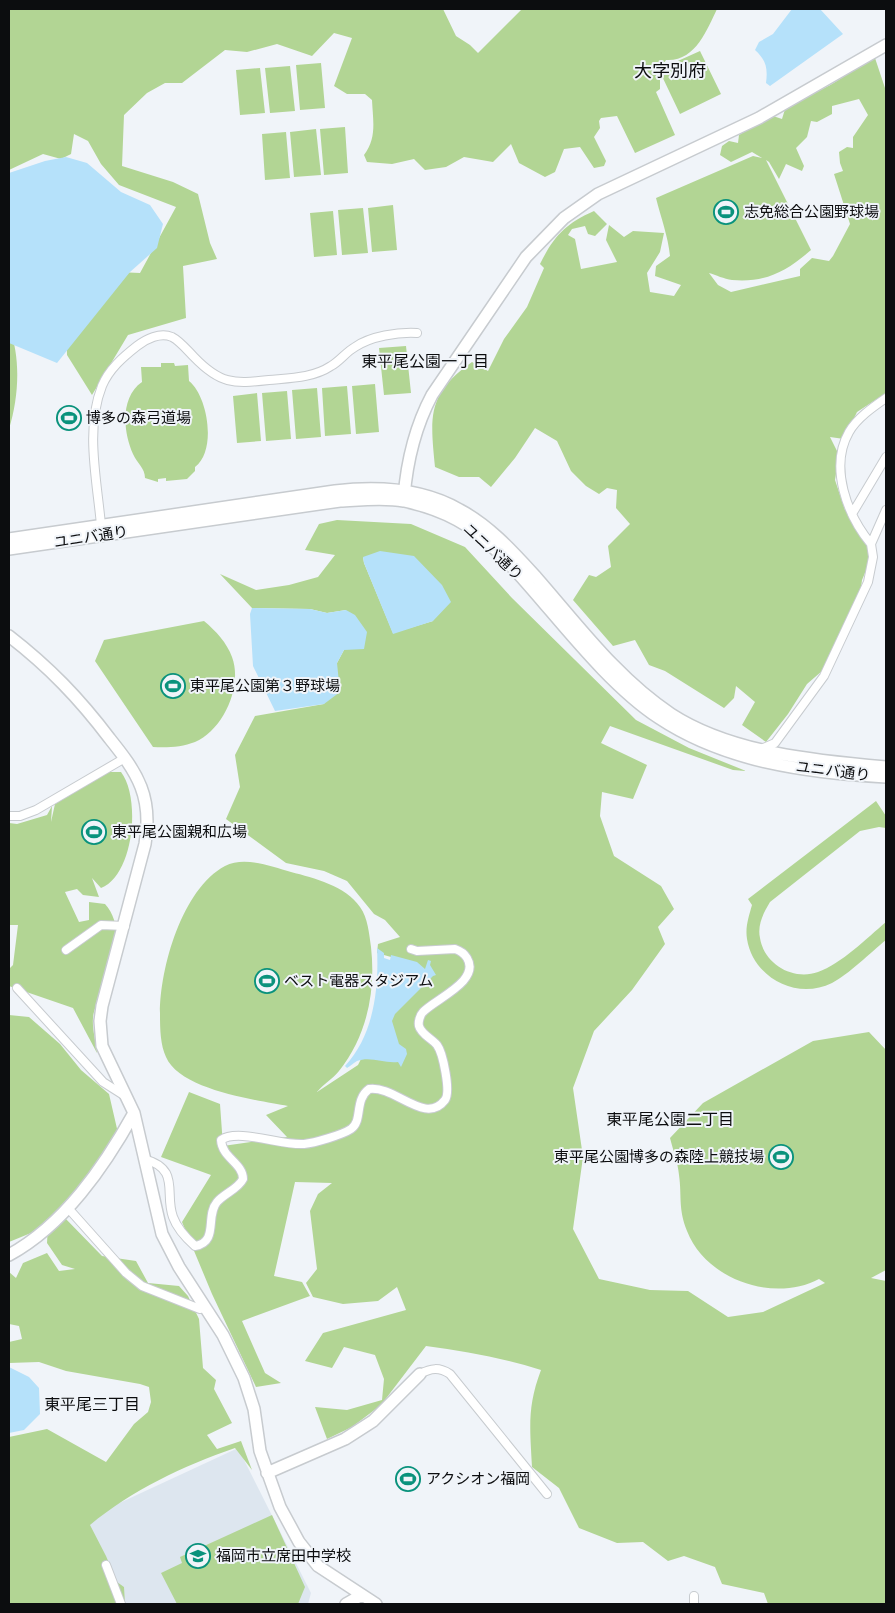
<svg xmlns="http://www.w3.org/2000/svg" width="895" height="1613" viewBox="0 0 895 1613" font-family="'Archivo Narrow','Noto Sans JP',sans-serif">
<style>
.built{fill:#dde6ef}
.green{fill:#b2d594;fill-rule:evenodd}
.water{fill:#b5e1fa}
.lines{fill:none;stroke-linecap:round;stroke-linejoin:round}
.street-casing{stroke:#c7cbcf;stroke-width:10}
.secondary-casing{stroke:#c7cbcf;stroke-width:14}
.street{stroke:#fff;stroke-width:8}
.secondary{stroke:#fff;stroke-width:11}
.labels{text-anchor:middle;stroke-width:4;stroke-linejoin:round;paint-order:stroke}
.poi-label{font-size:15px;fill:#0c0d0f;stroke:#f0f4f9;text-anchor:start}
.street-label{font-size:15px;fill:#0c0d0f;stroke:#f0f4f9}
.neighbourhood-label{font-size:16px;fill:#0c0d0f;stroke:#f0f4f9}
.quarter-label{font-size:18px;fill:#0c0d0f;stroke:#f0f4f9}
</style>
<rect width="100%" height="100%" fill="#f0f4f9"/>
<path class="built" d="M238 1448 311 1593 308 1604H125L85 1519Z"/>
<path class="green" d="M9 9H443L456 36 470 45 478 53 522 9H717C707 30 695 62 666 60L660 69 700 51 721 94 680 114 660 72V89L656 92 675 135 635 153 617 116 601 118 599 121 600 128 594 137 606 161 604 166 594 168 580 147 564 149 555 172 545 177 519 163 511 144 493 162 464 157 446 167 425 170 414 159 392 164 367 162 364 155C377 138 373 121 372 100L365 94H347L334 86 352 38 334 33 312 56 277 44 247 52 225 50 182 83H165L147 93 124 115 122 166 173 182 198 194 210 243 217 259 183 266 186 318 128 335 92 395 67 355 66 306 96 271 140 273 176 207 119 185 101 164 88 141 74 134 71 154 61 159 43 154 9 170Z
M864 53 875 58 886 91V393L857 412 844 439 830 437 839 455 835 480 845 510 865 529 870 561 862 580 860 596 822 671 807 684 788 714 766 742 742 725 755 702 736 686 734 698 724 708 665 671 649 665 635 640 613 646 573 600 589 575 596 577 611 567 608 546 630 524 616 508 617 490 607 488 599 494 586 486 571 471 557 441 535 428 515 458 491 487 479 477H459L435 467C430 416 427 394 472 362L488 371 504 339 527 307 544 268 540 264C554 236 565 224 594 211L607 224 595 236 588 234 585 226 572 229 568 235 575 239 581 269 617 262 606 240 609 225 624 237 633 231 664 233 660 252 647 273 650 292 674 296 681 285 655 276 656 266 670 256C668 236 661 218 656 198L753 156 762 158 752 152 731 162 720 155 722 146 729 141 738 143 739 135 770 115 782 119 786 106C812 93 851 81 864 53ZM859 99 868 115 853 137V148L847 147 839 152 840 163 843 171 834 174 850 224 833 256 829 261 812 258 800 269V276L731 292 718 285 709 273C716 275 724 279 732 280 766 283 787 271 811 250L766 160 769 162 779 179 786 164 802 171 804 166 796 148 807 137 811 121 817 122 832 114V106Z
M321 63 325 108 300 110 296 65Z
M290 66 295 111 270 113 265 68Z
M260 68 265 113 240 115 236 70Z
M345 127 348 173 324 175 320 129Z
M316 129 321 175 294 177 290 132Z
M286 132 290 178 265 180 262 134Z
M393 205 397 250 372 252 368 208Z
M363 208 368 253 342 255 338 210Z
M333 211 337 255 314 257 310 213Z
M9 327C21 357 19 397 9 429Z
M406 346 411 393 384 395 379 348Z
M161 363H174L175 366 188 365 189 381C208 396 217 451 195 467V471L187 479 166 481V478L158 479V482L145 478C145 468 137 463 133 454 123 432 120 397 142 382L141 367H161Z
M375 384 379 432 356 434 352 386Z
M347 386 351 434 325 436 322 388Z
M317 388 321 437 296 439 292 390Z
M287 391 291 439 266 441 262 393Z
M257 393 261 441 237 443 233 396Z
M337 520 411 524 465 547 512 598 636 720 689 748 746 771 733 770 610 726 601 743 647 765 633 799 602 792 600 816 614 856 661 886 674 909 658 927 665 944 632 990 594 1031 573 1088 583 1157 573 1229 599 1279 650 1290 688 1291 728 1317 763 1312 825 1283 819 1279C774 1303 706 1280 687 1231 678 1208 682 1197 679 1175 678 1163 673 1150 670 1138L703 1103 813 1041 869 1032 886 1050V1270L871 1278 886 1281V1604H768L764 1593 722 1584 715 1567 684 1556 668 1561 643 1542 617 1543 579 1528 559 1488 532 1467C530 1428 527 1407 541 1370 503 1358 465 1351 426 1346L381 1405 352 1427 327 1439 315 1407 347 1410 382 1400 384 1379 375 1355 344 1347 332 1368 305 1361 323 1333 406 1310 397 1287 378 1301 343 1304 313 1297 306 1283 317 1269 310 1211 318 1194 332 1183 295 1182 274 1276 302 1282 310 1296 242 1321 265 1373 281 1383 256 1387 212 1294 182 1222 211 1175 161 1157 189 1092 220 1104 223 1146 287 1137 266 1115 288 1106C256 1100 180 1090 166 1057 160 1044 160 1027 160 1013 160 968 182 889 225 866 244 856 271 866 291 872 314 878 346 886 360 907 368 918 369 934 371 947 376 991 367 1036 339 1071 333 1079 323 1084 317 1092L358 1065 362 1057 389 1028 412 963 377 953 378 944 400 937 385 920 374 914 347 881 324 871 286 863 226 819 240 787 235 755 255 716 324 704 337 663 344 650 346 610 327 613 310 609 252 608 220 574 256 590 289 585 318 577 335 555 305 550 319 524ZM363 557 433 621 393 633 364 563Z
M204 621C216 631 227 643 232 657 243 686 223 730 195 742 182 747 167 748 153 747L95 661 104 640Z
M108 772H121C141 798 134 875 101 888L92 878 99 897 83 895 77 889 65 892 79 922 89 920V902L105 904C128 930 111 967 100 996 98 1002 93 1011 93 1018 92 1029 96 1042 97 1053L73 1008 9 986V969L13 965 18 925H9V823L17 824 47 815 52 806 51 822 55 804Z
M876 801 886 816V828L879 827 860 831 770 902C764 912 757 925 760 938 764 964 793 981 818 972 841 964 867 938 886 922V940C871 952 848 975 832 983 796 1001 753 977 747 939 745 927 749 916 752 905L748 899Z
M9 1015 29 1017 60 1044 81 1070 109 1094 118 1133 64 1217 102 1256 136 1261 148 1283 179 1286 188 1296 199 1319 203 1368 216 1380 214 1389 232 1423 207 1435 217 1449 241 1441 252 1470 235 1448C183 1466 132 1490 90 1525L106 1556 117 1582 124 1587 125 1604H9V1437L47 1429 106 1462 134 1424 148 1412 151 1402 149 1387 140 1384 66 1371 39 1362 9 1363V1342L22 1339 19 1326 9 1324V1272L16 1278 23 1263 47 1253 59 1271 75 1269 62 1265 47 1243 48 1226 9 1242Z
M272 1515 305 1587 298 1604H177L161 1573 182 1563 180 1557Z"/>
<path class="water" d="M792 9H820L843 34 770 86 766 83C768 68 766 60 755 50L759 42 773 34Z
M66 157 87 163 121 192 150 205 163 224 157 248 130 272 57 363 9 343V173L45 161Z
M380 551 414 556 442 585 451 602 433 621 393 634 364 563 363 557Z
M252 608 310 609 327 613 346 610 355 615 367 632 364 649 344 650 337 663 340 692 324 704 275 711 253 666 250 614Z
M377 948 384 953V958L390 960 391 955 417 962 425 969 428 960 431 961 430 965 436 975 433 976 395 1014 392 1021 399 1044 406 1049 407 1054 401 1067 398 1062C385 1064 371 1056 357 1061 353 1063 351 1066 347 1068L345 1066C374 1035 379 988 377 948Z
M9 1367 29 1377 39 1388 40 1414 24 1430 9 1433Z"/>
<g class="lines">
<defs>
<path id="street" d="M852 514 886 457
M101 525C97 480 85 429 102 386 109 369 123 357 137 346 146 339 160 332 172 337 180 341 187 350 194 357 220 384 233 384 269 380 290 378 313 378 331 366 340 361 346 352 355 347 371 336 398 332 417 333
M871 544C847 515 829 467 849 432 857 418 873 407 886 398
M761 749 775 743 824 676 868 582 873 557 871 544 886 510
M9 816H20L36 810 125 758
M66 950 101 925 125 926
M17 988 103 1082 125 1096
M144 1159C181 1169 164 1193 173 1217 177 1228 186 1238 195 1246 219 1242 205 1216 217 1202 225 1193 238 1189 243 1179 243 1163 222 1158 221 1140 238 1128 282 1146 304 1144 314 1143 342 1135 351 1129 363 1121 354 1100 369 1089 395 1085 425 1126 445 1100 451 1092 443 1053 437 1045 432 1039 421 1034 419 1026 418 1022 420 1015 423 1012 435 999 481 981 467 958 464 953 461 951 455 949L417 951 411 949
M68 1208 126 1273 142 1286 200 1309 205 1306
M420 1374C431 1368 439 1367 450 1374L547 1494
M106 1565 121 1604
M694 1596V1604"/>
<path id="secondary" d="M404 497C407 460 415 427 432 395L526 257 564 218 598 194 759 118 886 45
M9 539 335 491C377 486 422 488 460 510 490 526 513 552 536 577 578 625 618 679 671 714 731 753 817 761 886 767
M9 549 340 501C361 500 383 497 404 501 422 505 441 511 457 520 483 534 504 558 524 580 564 625 609 685 659 718 725 762 808 773 886 777
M9 636C49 667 79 698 110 739 122 754 134 769 141 787 148 805 148 826 145 844L102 1006 100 1021 102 1046 134 1113 162 1234 179 1267 223 1335 244 1378 254 1409 260 1451 280 1507 299 1542 318 1566 376 1604
M9 1255C64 1225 104 1167 134 1113
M267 1473 345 1439 373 1421 420 1374
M346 1604 360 1596"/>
</defs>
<use href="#street" class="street-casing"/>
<use href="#secondary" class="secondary-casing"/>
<use href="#street" class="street"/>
<use href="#secondary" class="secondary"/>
</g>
<defs>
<symbol id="stadium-ring" viewBox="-11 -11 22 22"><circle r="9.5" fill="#f0f4f9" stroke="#0a927c" stroke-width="1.5"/><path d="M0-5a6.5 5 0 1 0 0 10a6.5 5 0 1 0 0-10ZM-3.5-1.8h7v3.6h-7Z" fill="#0a927c"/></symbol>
<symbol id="school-ring" viewBox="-11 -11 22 22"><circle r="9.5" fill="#f0f4f9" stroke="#0a927c" stroke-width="1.5"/><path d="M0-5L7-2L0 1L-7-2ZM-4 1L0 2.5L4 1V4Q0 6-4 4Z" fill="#0a927c"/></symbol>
</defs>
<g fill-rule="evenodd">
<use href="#stadium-ring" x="712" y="198" width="28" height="28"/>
<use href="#stadium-ring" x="55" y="404" width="28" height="28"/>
<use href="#stadium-ring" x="159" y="672" width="28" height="28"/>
<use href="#stadium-ring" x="80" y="818" width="28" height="28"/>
<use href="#stadium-ring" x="253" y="967" width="28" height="28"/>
<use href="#stadium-ring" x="767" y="1143" width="28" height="28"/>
<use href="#stadium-ring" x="394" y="1465" width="28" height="28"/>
<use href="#school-ring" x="184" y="1542" width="28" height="28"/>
</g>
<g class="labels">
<g class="poi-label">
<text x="744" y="217">志免総合公園野球場</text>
<text x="86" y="423">博多の森弓道場</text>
<text x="190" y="691">東平尾公園第３野球場</text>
<text x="112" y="837">東平尾公園親和広場</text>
<text x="284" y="986">ベスト電器スタジアム</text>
<text x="764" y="1162" text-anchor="end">東平尾公園博多の森陸上競技場</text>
<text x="426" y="1484">アクシオン福岡</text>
<text x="216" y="1561">福岡市立席田中学校</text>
</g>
<g class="street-label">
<text transform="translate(91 537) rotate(-9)" y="5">ユニバ通り</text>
<text transform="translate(493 552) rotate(43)" y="5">ユニバ通り</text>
<text transform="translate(833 771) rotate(7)" y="5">ユニバ通り</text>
</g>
<g class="neighbourhood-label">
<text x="425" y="367">東平尾公園一丁目</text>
<text x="670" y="1125">東平尾公園二丁目</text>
<text x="92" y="1410">東平尾三丁目</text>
</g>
<g class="quarter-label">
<text x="670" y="77">大字別府</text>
</g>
</g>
<rect width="895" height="1613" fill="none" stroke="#0c0d0f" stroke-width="20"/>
</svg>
